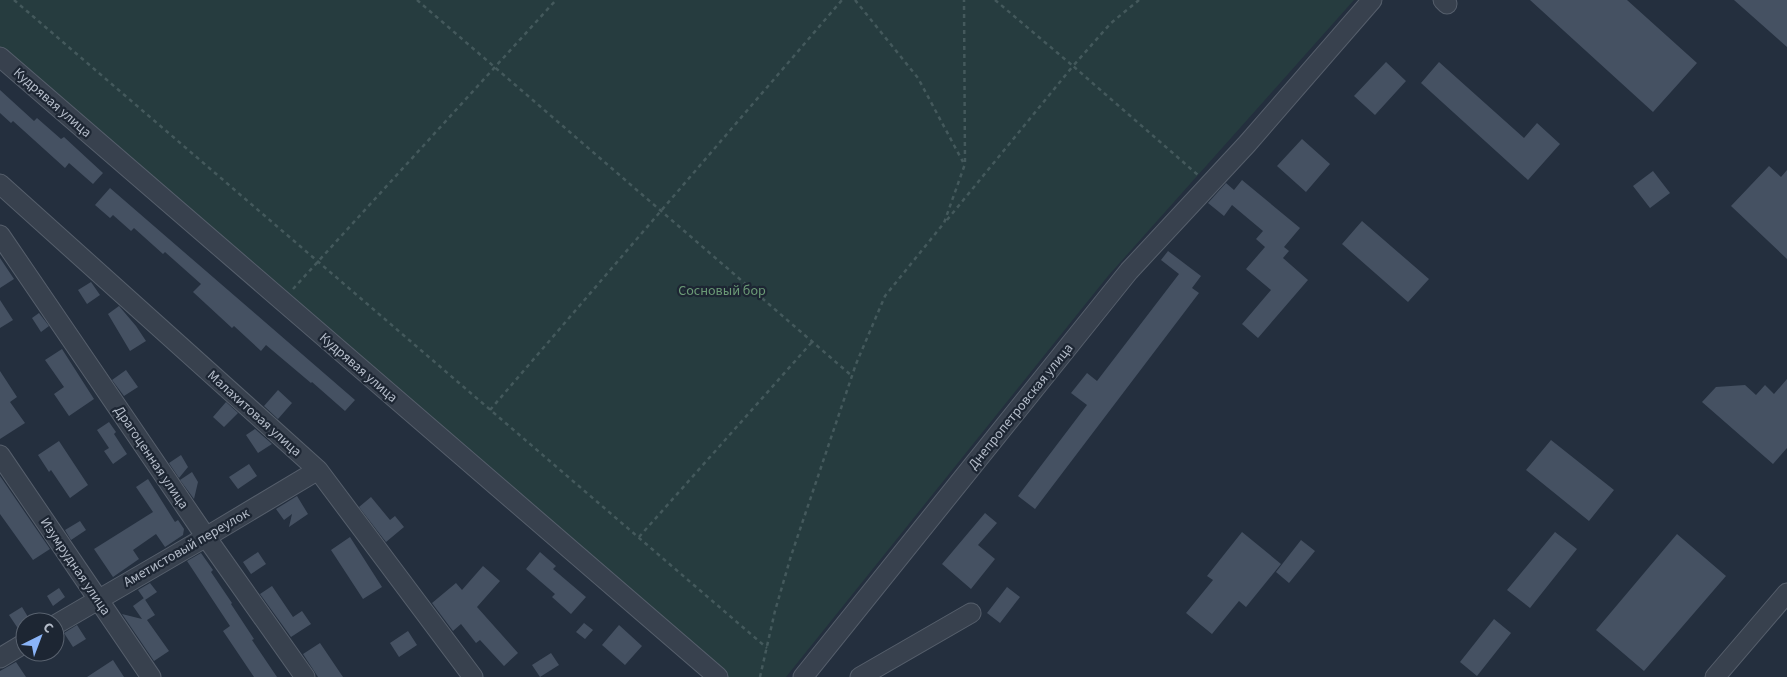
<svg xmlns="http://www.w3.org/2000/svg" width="1787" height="677" viewBox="0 0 1787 677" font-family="'Source Sans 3',sans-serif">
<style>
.green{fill:#263c3f}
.building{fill:#455162}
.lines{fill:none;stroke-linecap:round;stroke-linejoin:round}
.minor-casing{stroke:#565f6c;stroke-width:21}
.path{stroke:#44595c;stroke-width:2.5;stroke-dasharray:4 4;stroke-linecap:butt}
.minor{stroke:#38414e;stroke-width:19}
.labels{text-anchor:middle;stroke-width:4.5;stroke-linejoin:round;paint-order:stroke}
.street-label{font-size:14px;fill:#b4bcc9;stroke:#1d2633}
.park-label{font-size:14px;fill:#6b9a76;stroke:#1d2633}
</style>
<rect width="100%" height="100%" fill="#242f3e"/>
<path class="green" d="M0 0H1354L1108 276 786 677H725L0 51Z"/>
<path class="building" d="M1530 0H1627L1697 63 1653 112Z
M1734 0H1787V47Z
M1386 62 1406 81 1375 115 1354 96Z
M1439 62 1524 138 1537 123 1560 144 1528 180 1421 83Z
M0 90 34 121 37 118 61 139 64 137 103 173 93 184 69 163 65 168 13 121 11 123 0 113Z
M1302 139 1330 164 1306 192 1277 166Z
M1769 166 1781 177 1787 170V259L1731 206Z
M1653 171 1670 193 1650 208 1633 186Z
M1242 180 1300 228 1284 247 1289 251 1283 258 1308 280 1258 338 1242 324 1271 290 1246 269 1265 247 1256 239 1263 231 1232 205 1224 216 1208 203 1226 183 1234 190Z
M110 188 355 400 345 411 312 382 311 383 266 345 261 351 234 326 232 328 193 292 201 284 165 252 163 254 134 228 131 231 113 215 110 218 95 205Z
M1362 221 1429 279 1408 302 1342 244Z
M1168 251 1201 276 1192 288 1199 293 1035 509 1018 496 1087 405 1071 393 1087 373 1097 381 1179 274 1161 260Z
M0 258 14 279 0 288Z
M91 282 100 295 87 304 78 290Z
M0 300 13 320 0 328Z
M119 306 136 326 146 341 130 351 108 314Z
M39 313 49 326 41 332 32 318Z
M62 349 94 399 69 416 54 394 64 387 45 360Z
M126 370 138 387 124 396 112 380Z
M0 371 17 397 10 402 25 423 0 439Z
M1787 379V448L1773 464 1702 402 1716 387 1745 385 1756 395 1765 385 1774 394Z
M278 390 292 403 278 419 264 406Z
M226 402 238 413 224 427 213 417Z
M109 422 116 432 114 434 127 454 113 464 104 451 109 448 97 430Z
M255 429 272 444 258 453 246 435Z
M1551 440 1614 490 1589 521 1526 470Z
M59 441 88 485 70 498 51 470 49 472 38 455Z
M181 455 188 467 179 478 169 463Z
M249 464 257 476 238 489 229 477Z
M192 472 198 482 194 499 180 480Z
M0 476 50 549 33 560 0 514Z
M148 479 175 522 178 520 184 529 183 535 165 547 156 534 133 550 139 559 113 577 94 549 153 512 136 487Z
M297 496 308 514 289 527 292 514 284 520 276 509Z
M371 497 390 520 395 516 404 527 386 542 359 507Z
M985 513 997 523 978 545 995 559 971 589 942 564Z
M80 521 86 530 71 540 65 530Z
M1242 532 1281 564 1246 607 1239 601 1212 634 1186 613 1213 580 1207 576Z
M1555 532 1577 549 1530 608 1507 590Z
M1677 534 1726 576 1644 671 1596 630Z
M350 537 382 587 363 599 331 550Z
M1301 540 1315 551 1289 583 1276 572Z
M258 552 266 564 251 574 243 562Z
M540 552 556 566 553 569 586 597 571 614 552 597 555 594 526 569Z
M201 553 213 570 211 572 232 603 231 604 254 639 252 640 277 677H254L223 631 230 626 187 561Z
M483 566 500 581 477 607 518 653 504 666 480 640 476 643 461 624 453 631 432 603 456 583 462 590Z
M150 583 157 592 145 600 138 590Z
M272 586 293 617 302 611 311 624 291 637 260 594Z
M1007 587 1020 597 1000 623 987 613Z
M59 588 65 597 53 606 47 596Z
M144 598 155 615 147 620 169 651 154 661 122 614 142 619 133 606Z
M22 607 31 622H25V626L19 630 9 615Z
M1494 619 1511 633 1477 676 1460 662Z
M584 623 593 630 585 639 576 632Z
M77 625 86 639 73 647 64 633Z
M619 625 642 646 625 665 602 645Z
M408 631 417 645 399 657 390 643Z
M320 643 343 677H318L303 654Z
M551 653 559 665 540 677 532 665Z
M113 660 124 677H87Z
M16 662 26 677H0V671Z"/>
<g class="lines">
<defs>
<path id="minor" d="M1443 0 1447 4
M0 57 718 677
M0 184 318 470 473 677
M0 235 206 537 305 677
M0 455 151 677
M55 625 206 537 318 470
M0 658 25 643
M803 677 1129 271 1247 144 1372 0
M860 677 971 613
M1715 677 1787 593"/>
</defs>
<use href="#minor" class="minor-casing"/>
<path class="path" d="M14 0 767 648
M417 0 852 376
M855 0 918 78 963 162
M995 0 1073 66 1111 23 1139 0
M947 220 1073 66 1198 175
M293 289 556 0
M490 410 842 0
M639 537 812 342
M760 677 775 611 791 556 856 364 885 296 944 223 965 164 964 0"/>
<use href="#minor" class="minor"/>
</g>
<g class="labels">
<g class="street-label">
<text transform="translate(53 102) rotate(41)" y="5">Кудрявая улица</text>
<text transform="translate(359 367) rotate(41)" y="5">Кудрявая улица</text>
<text transform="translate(1020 406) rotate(-51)" y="5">Днепропетровская улица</text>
<text transform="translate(255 413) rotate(42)" y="5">Малахитовая улица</text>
<text transform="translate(152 457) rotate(56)" y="5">Драгоценная улица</text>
<text transform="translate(186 547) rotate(-30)" y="5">Аметистовый переулок</text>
<text transform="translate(76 566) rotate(56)" y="5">Изумрудная улица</text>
</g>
<g class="park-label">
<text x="722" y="295">Сосновый бор</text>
</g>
</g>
<g transform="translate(40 637) rotate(42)"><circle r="24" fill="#1d2633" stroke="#59626f"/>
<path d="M0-4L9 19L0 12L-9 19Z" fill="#8ab4f8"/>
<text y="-8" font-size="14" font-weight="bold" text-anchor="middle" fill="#b4bcc9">С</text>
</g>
</svg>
